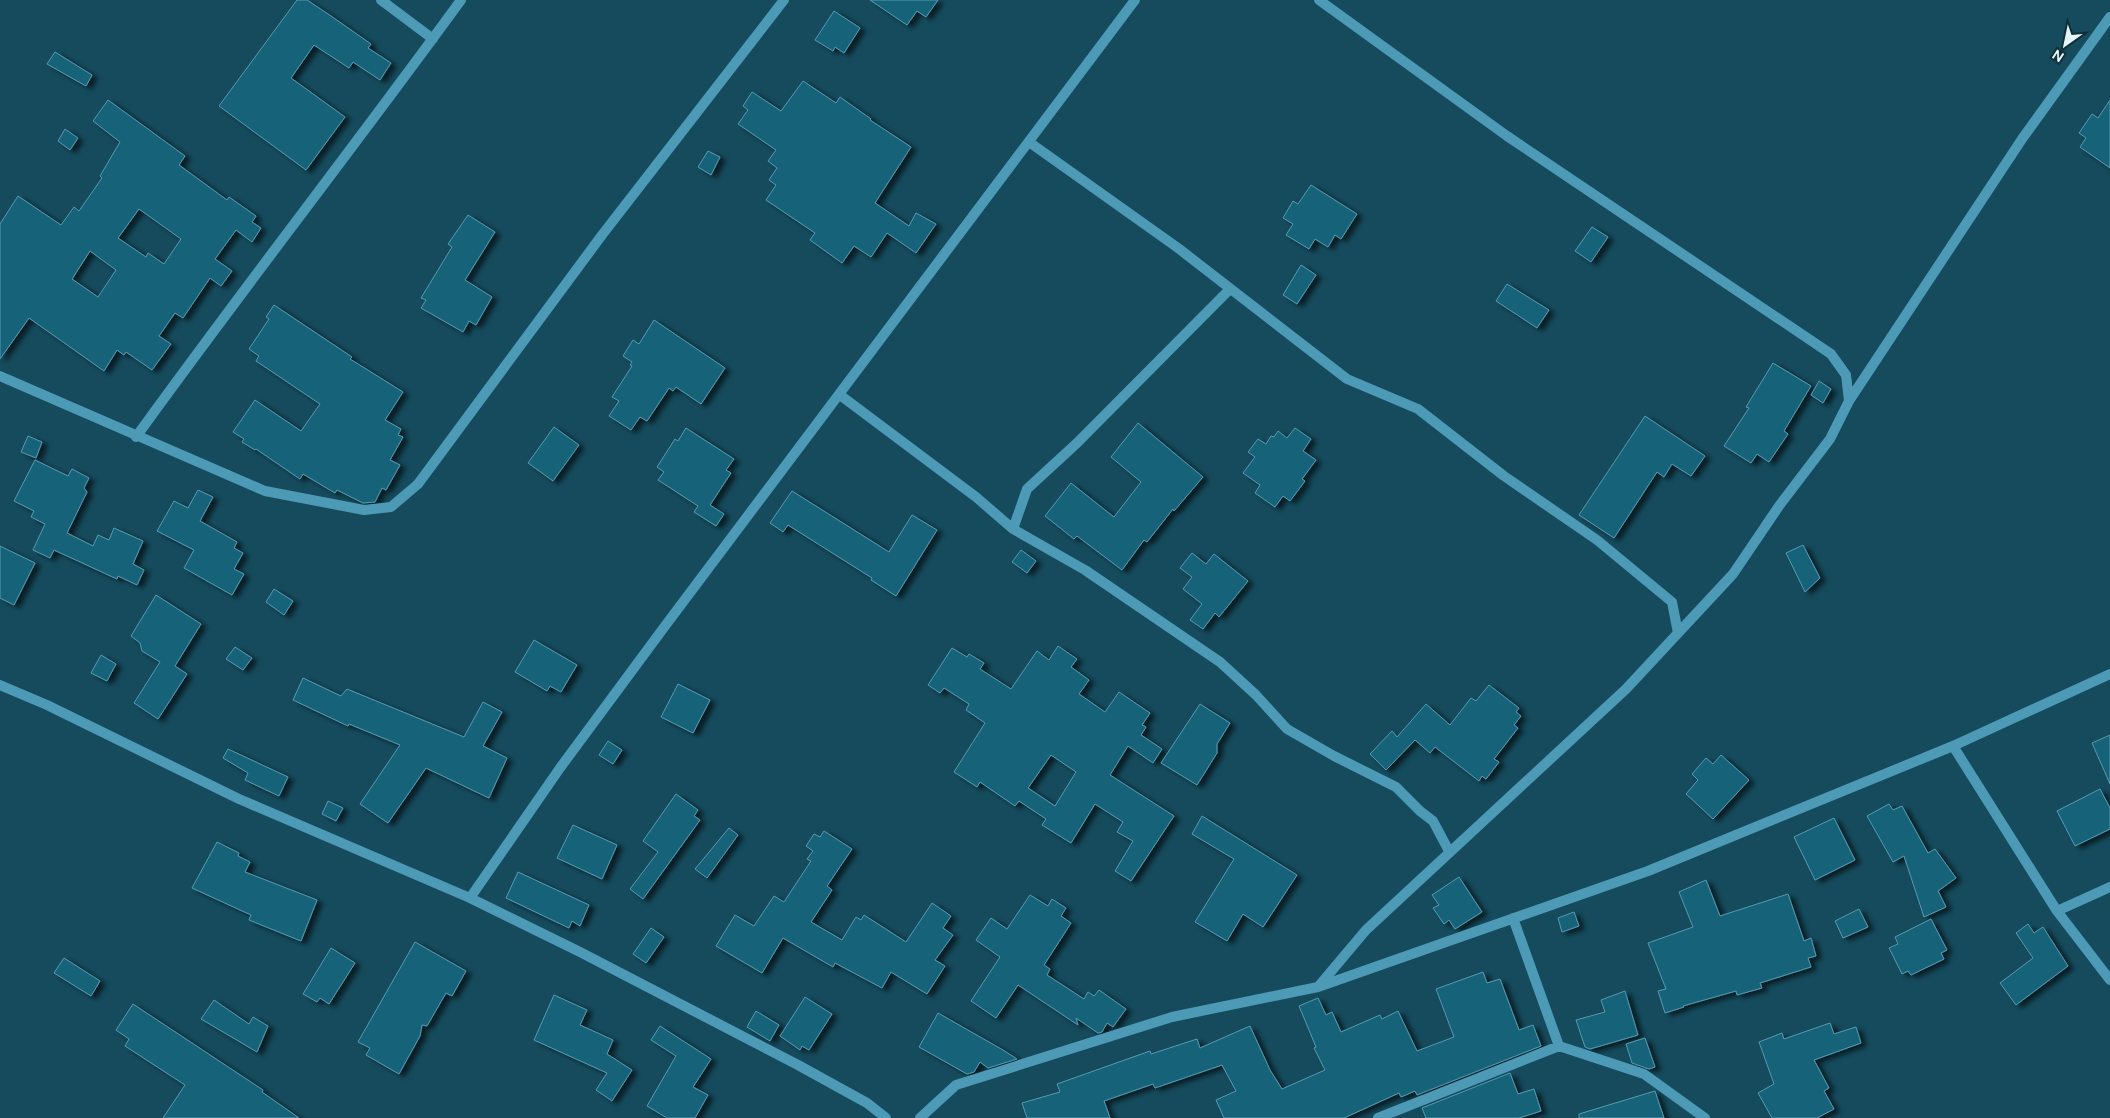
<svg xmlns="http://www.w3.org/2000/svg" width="2110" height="1118" viewBox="0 0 2110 1118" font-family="'DM Sans',sans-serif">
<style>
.building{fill:#176278;stroke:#569ab2;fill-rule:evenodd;filter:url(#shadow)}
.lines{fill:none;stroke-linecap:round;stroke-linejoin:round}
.minor{stroke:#4c9ab5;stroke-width:10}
</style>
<defs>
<filter id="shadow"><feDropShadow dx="5.5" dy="3" stdDeviation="2.5" flood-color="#0009"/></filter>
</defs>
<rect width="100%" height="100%" fill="#154b5d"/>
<path class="building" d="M297 0H307L331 16 371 44 368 48 391 63 380 80 353 62 349 68 314 45 291 78 345 117 306 170 219 106Z
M870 0H938L926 17 917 11 907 25Z
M834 11 860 28 844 53 835 47 833 51 815 40Z
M55 52 92 75 86 86 47 64Z
M803 81 836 103 840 97 871 119 870 120 911 147 875 203 909 226 916 213 936 224 916 253 887 233 871 257 854 246 842 263 810 240 815 233 766 200 776 185 769 180 777 168 768 161 776 150 738 124 748 110 743 106 752 92 781 111Z
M108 100 185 156 179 165 227 200 229 197 256 216 252 222 261 228 252 242 236 230 215 259 232 271 221 286 210 278 183 318 175 313 159 336 171 344 152 370 126 352 124 355 117 350 104 371 29 318 0 359V224L18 196 61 225 74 207 79 211 102 178 100 176 120 142 93 121ZM139 209 181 239 164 264 148 253 146 257 118 238ZM90 251 116 270 98 297 72 279Z
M2110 100V168L2080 147 2086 138 2079 133 2092 114 2098 118Z
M65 129 78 138 70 150 58 141Z
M708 151 720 157 711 175 698 167Z
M1311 185 1357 214 1341 239 1335 235 1328 247 1315 239 1309 249 1286 235 1293 224 1283 218 1293 201 1298 204Z
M468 215 495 232 465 280 492 297 476 325 469 321 463 332 421 308 426 300 421 298 452 247 448 244Z
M1592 227 1608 237 1591 262 1575 251Z
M1301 265 1316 275 1297 304 1283 295Z
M1507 284 1549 310 1537 328 1496 301Z
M274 305 352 357 350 359 403 392 385 420 401 429 398 435 403 437 390 460 400 465 386 490 382 488 375 502 363 503 337 490 335 493 303 474 300 479 256 449 255 450 242 442 244 439 233 432 255 400 301 431 320 404 256 361 259 356 249 349 269 319 266 317Z
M654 320 725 368 701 404 676 387 673 391 669 388 647 421 640 417 631 430 609 416 619 401 612 397 632 366 630 365 632 362 623 356 633 340 639 344Z
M1773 363 1811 386 1784 431 1788 434 1769 462 1757 454 1751 463 1724 446 1749 408 1746 407Z
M1819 381 1831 389 1823 403 1811 395Z
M1645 416 1705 456 1691 476 1672 464 1664 477 1657 472 1614 538 1579 515Z
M1138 423 1203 477 1174 511 1173 509 1147 542 1144 540 1122 570 1077 536 1074 539 1045 516 1071 483 1114 517 1141 482 1111 457Z
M554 427 579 445 553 481 528 463Z
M686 428 734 459 726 470 731 473 710 505 724 514 716 526 694 512 698 506 658 480 664 472 657 467 675 439 678 441Z
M1295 428 1311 439 1303 451 1316 460 1302 479 1305 481 1290 501 1283 496 1275 507 1255 493 1260 485 1243 473 1255 457 1248 452 1258 439 1266 444 1271 436 1274 437 1278 431 1287 438Z
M28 436 42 442 36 458 21 452Z
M35 460 68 476 72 469 89 478 84 488 87 492 67 533 93 546 98 535 109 540 114 528 143 541 133 564 144 570 137 585 118 576 117 579 54 550 50 558 33 550 45 524 31 517 34 511 14 501Z
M198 490 213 497 200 521 237 542 234 548 243 553 234 569 244 574 232 595 184 568 194 550 157 531 174 501 188 508Z
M792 491 889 552 912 515 937 530 896 596 871 580 872 578 788 525 783 532 770 523Z
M1803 545 1820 578 1805 592 1786 553Z
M0 546 35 563 14 605 0 598Z
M1021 550 1036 561 1027 573 1012 562Z
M1192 553 1206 564 1214 554 1248 581 1219 617 1215 613 1203 629 1190 620 1202 604 1183 589 1192 577 1180 568Z
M274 589 293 601 284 615 266 602Z
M156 595 201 624 175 666 187 674 158 719 134 703 160 662 142 651 140 643 131 636Z
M534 640 577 665 561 692 550 686 547 691 515 672Z
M1058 646 1077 659 1071 667 1089 680 1079 694 1105 712 1119 692 1150 713 1142 725 1146 727 1141 735 1162 749 1153 763 1128 746 1110 775 1174 816 1131 881 1115 871 1133 841 1117 832 1123 822 1095 804 1071 843 1042 825 1046 819 1019 801 1015 806 980 782 977 787 954 772 985 723 966 710 969 704 944 688 940 693 928 685 952 648 967 657 969 654 984 663 980 669 1011 689 1037 651 1049 660ZM1051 755 1076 772 1055 806 1028 788Z
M235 647 252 658 243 670 226 659Z
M101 655 116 664 107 681 91 673Z
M303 678 341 696 347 689 464 737 483 702 502 712 483 746 507 758 489 798 426 768 388 823 360 804 400 745 349 724 348 726 293 700Z
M678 684 710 700 693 733 661 717Z
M1489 685 1519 708 1516 712 1521 716 1514 725 1518 728 1494 759 1499 762 1486 779 1482 776 1479 781 1435 747 1430 753 1415 740 1386 770 1370 754 1392 731 1397 737 1426 704 1450 725 1471 698 1476 701Z
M1200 704 1230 723 1217 744V753L1197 785 1161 763Z
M2110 735V784L2092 743Z
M608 741 622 750 613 764 599 755Z
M228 749 288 777 279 796 245 780 248 773 223 758Z
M1721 755 1749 780 1713 819 1686 794 1698 780 1692 774 1706 758 1713 764Z
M2100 789 2110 808V829L2075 846 2057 811Z
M676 794 698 810 694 816 700 820 643 899 630 889 658 852 643 841Z
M328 801 343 808 336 821 322 814Z
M1889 804 1893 810 1902 806 1928 853 1935 849 1956 878 1938 891 1946 907 1924 917 1904 856 1893 862 1867 816Z
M1202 816 1297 875 1263 927 1243 914 1227 941 1195 922 1234 859 1192 834Z
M1834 818 1855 860 1815 880 1794 837Z
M573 825 617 845 602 879 557 858Z
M729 828 738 835 707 878 695 869Z
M824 831 852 849 827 886 832 890 811 922 842 940 856 917 861 920 864 915 906 942 932 903 951 916 943 928 953 935 935 960 945 966 927 994 891 972 882 988 835 963 833 967 783 938 762 973 716 946 735 915 754 926 774 896 784 902 811 861 807 859 813 851 806 846 814 834 820 837Z
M217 842 239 853 238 856 250 862 245 872 317 900 301 941 249 920 251 915 192 888Z
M518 872 589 905 580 926 572 921 569 928 506 898Z
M1459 877 1482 912 1455 929 1449 920 1444 924 1433 908 1439 905 1432 895Z
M1706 880 1720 916 1788 894 1804 941 1811 938 1816 956 1808 958 1811 967 1760 983 1762 988 1737 995 1736 991 1683 1006 1684 1007 1665 1013 1658 991 1666 989 1648 943 1693 927 1679 892Z
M1030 895 1048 906 1052 899 1066 908 1061 916 1071 923 1044 965 1050 969 1047 975 1084 999 1088 992 1094 996 1099 990 1126 1009 1113 1027 1107 1023 1102 1032 1098 1033 1076 1018 1078 1025 1018 985 996 1018 971 1001 1000 957 976 940 991 918 1007 929Z
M1859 909 1868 927 1843 938 1835 921Z
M1574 912 1579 926 1562 932 1558 918Z
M1931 919 1947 950 1941 953 1944 959 1911 975 1908 971 1902 974 1889 948 1898 944 1895 937Z
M2028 924 2034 933 2043 927 2068 966 2016 1005 2000 983 2033 958 2016 933Z
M651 928 664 937 646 963 633 954Z
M415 942 466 971 452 996 446 993 427 1026 422 1025 420 1036 399 1074 366 1055 370 1048 358 1042Z
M331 948 355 963 329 1004 320 998 317 1002 303 994Z
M64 958 100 981 91 996 54 973Z
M1483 972 1487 983 1500 979 1519 1030 1533 1025 1541 1046 1417 1095 1415 1091 1401 1097 1399 1093 1344 1118H1224L1216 1100 1236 1091 1222 1065 1155 1088 1153 1084 1104 1101 1110 1118H1027L1022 1103 1060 1092 1057 1084 1150 1051 1151 1054 1197 1039 1200 1048 1250 1026 1270 1070 1282 1089 1325 1070 1314 1048 1316 1047 1299 1006 1318 998 1326 1015 1332 1012 1341 1032 1380 1015 1382 1019 1398 1011 1417 1051 1454 1037 1436 989Z
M1625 991 1638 1035 1590 1049 1585 1047 1576 1020 1605 1012 1601 1000Z
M554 995 587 1010 580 1025 613 1040 607 1054 632 1070 612 1101 596 1090 607 1073 534 1040Z
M805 997 832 1014 809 1050 802 1046 800 1050 780 1036Z
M214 1000 249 1024 253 1017 268 1026 257 1052 201 1019Z
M133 1004 263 1090 262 1092 299 1118H163L185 1085 125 1046 129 1039 116 1030Z
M756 1011 779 1025 770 1041 747 1027Z
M938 1013 1003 1050 1017 1059 988 1068 980 1062 974 1072 967 1074 919 1047Z
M1830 1023 1834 1034 1856 1027 1861 1043 1814 1060 1829 1088 1824 1091 1834 1109 1817 1118H1772L1758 1093 1774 1084 1759 1042 1782 1033 1784 1039Z
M660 1026 711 1059 693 1087 708 1095 695 1118H667L647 1106 676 1056 651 1040Z
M1645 1038 1655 1067 1649 1069 1632 1063 1626 1044Z
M1510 1073 1518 1094 1534 1089 1541 1111 1519 1118H1426L1422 1108Z
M1655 1091 1664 1118H1579V1114Z"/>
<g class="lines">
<path class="minor" d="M381 0 433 39
M1029 142 1178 248 1347 379 1418 409 1504 476 1597 540 1672 602 1678 633
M0 376 265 491 364 510 391 507 418 484 602 235 784 0
M840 395 976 497 1013 529 1085 570 1220 662 1256 695 1287 729 1334 756 1396 787 1420 811 1433 821 1449 851
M1849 401 2022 139 2110 17
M136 437C242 290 354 147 461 0
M1013 529 1027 489 1077 443 1229 290
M0 685 47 705 239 799 470 898 580 952 798 1065 867 1103 886 1118
M1953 746 2110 674
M470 898 560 768 665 626 1135 0
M2057 911 2110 887
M1318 987 1366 930 1626 689 1733 574 1779 506 1830 439 1849 401 1846 375 1831 354 1507 136 1319 0
M1559 1046 1644 1074 1705 1118
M920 1118 956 1085 1172 1017 1318 987 1648 871 1953 746 2057 911 2110 980
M1378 1118 1559 1046 1513 918"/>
</g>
<g transform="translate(2065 45) rotate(213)" stroke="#122f39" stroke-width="4" paint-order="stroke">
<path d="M0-4L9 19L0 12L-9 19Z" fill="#e3f7fe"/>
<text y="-8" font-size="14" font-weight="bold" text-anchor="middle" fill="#e3f7fe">N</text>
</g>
</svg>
